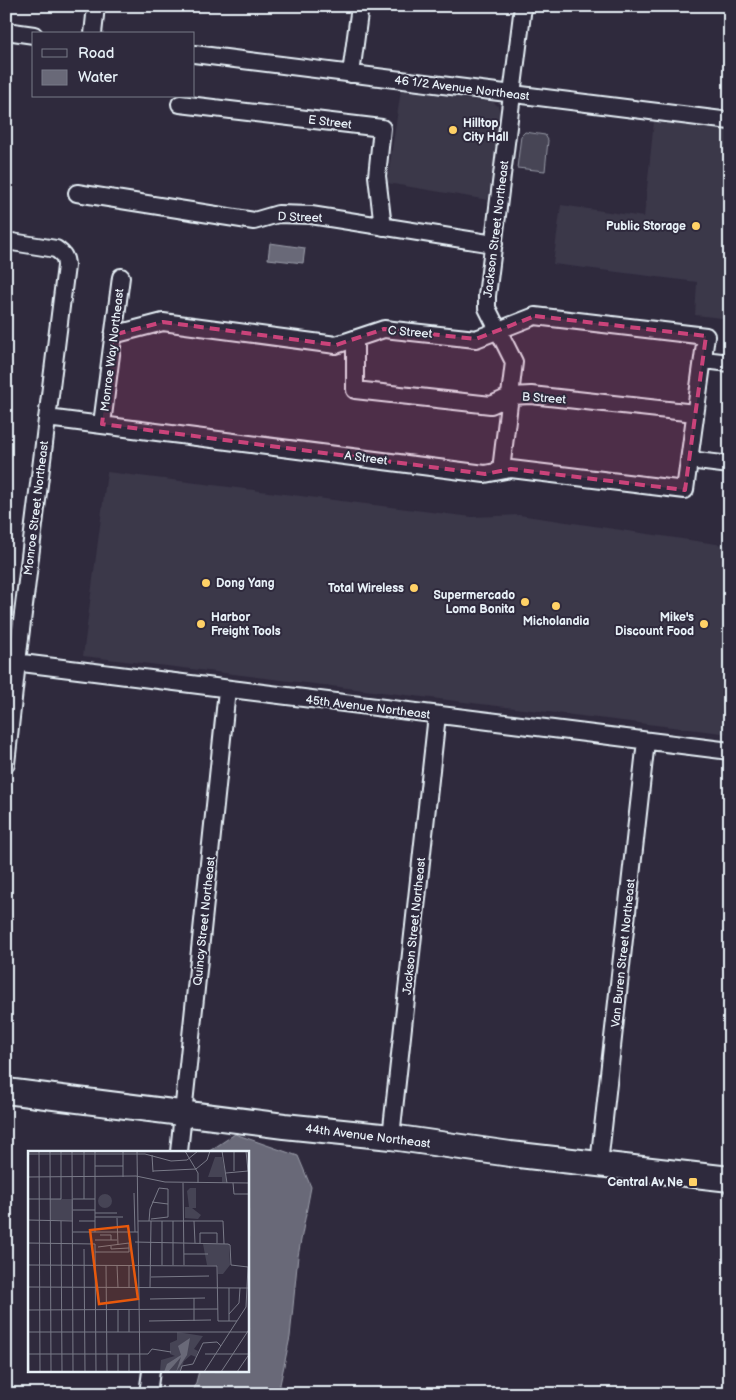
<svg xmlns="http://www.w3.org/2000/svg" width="736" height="1400" viewBox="0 0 736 1400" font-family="'Balsamiq Sans',sans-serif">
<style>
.built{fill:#3b3749}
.green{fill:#464455;stroke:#979aa6}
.water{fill:#696978;stroke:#9c9fab}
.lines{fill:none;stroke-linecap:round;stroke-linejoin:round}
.street-casing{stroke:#e8f1f8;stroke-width:20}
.secondary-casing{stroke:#e8f1f8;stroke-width:28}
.street{stroke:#2f2a3d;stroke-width:16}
.secondary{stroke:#2f2a3d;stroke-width:24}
.marked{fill:#ca437a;fill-opacity:0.2;stroke:#ca437a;stroke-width:4;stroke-dasharray:10 6;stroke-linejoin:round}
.poi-dot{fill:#ffd166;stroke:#2f2a3d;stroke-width:2}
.labels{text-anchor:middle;stroke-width:4;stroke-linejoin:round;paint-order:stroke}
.street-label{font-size:12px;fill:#e8f1f8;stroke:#2f2a3d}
.poi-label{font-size:12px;font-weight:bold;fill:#e8f1f8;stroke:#2f2a3d;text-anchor:end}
.inset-road{fill:none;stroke:#797a88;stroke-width:1}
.view{fill:#e8590c;fill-opacity:0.15;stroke:#e8590c;stroke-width:2.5}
.inset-edge{fill:none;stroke:#e8f1f8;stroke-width:2.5}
</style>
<rect width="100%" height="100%" fill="#2f2a3d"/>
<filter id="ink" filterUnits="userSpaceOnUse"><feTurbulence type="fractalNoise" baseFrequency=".02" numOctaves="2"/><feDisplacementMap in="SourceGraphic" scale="10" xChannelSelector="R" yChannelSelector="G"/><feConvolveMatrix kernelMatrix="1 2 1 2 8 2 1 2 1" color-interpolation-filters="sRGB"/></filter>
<g filter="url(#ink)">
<path class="built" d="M401 90 493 102 498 106 501 113 488 200 387 183Z
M654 121 730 131V319L695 315 697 282 553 264 561 205 644 217Z
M107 472 472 517 519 515 730 546V734L83 656Z"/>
<path class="green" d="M525 132 545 135 548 140 545 171 517 168 521 136Z"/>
<path class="water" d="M270 243 305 248 303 263 268 259Z
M235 1134 298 1156 311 1187 298 1256 290 1337 278 1394H193L199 1371H248V1152H208Z"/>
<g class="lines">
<defs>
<path id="street" d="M6 31 34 35
M93 34 96 6
M194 54 730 121
M351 74 360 6
M180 104 382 128 377 176 383 227
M77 193 254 221 278 214 311 215 494 244
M6 241 56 249C63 254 66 257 66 266L17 662 6 764
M355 339V390L491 405 511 396 531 395 695 413
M704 360 730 363
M47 418 485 474 511 469 685 490 706 336 535 316 476 339 384 329 336 345 163 322 113 335
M102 424 121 277
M689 460 730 465
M501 470 514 362 487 308V296L523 6
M6 661 730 751
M391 1137 437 715
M179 1152 227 690
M599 1164 646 741
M148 1394 151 1371"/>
<path id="secondary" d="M6 1091 284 1126 391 1137 510 1154 730 1179"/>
</defs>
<use href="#street" class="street-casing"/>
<use href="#secondary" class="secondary-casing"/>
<use href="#street" class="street"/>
<use href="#secondary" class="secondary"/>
</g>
</g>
<path class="marked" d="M535 316 706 336 685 490 511 469 485 474 102 424 113 335 163 322 336 345 384 329 476 339Z"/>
<g class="poi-dot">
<circle cx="453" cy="130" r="5"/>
<circle cx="696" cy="226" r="5"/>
<circle cx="206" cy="583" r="5"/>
<circle cx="414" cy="588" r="5"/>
<circle cx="525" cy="602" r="5"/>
<circle cx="556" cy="606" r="5"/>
<circle cx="201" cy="624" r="5"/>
<circle cx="704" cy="624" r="5"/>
<rect x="688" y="1177" width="10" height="10" rx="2.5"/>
</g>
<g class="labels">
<g class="street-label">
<text transform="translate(462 88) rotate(7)" y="4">46 1/2 Avenue Northeast</text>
<text transform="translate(330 122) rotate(7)" y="4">E Street</text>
<text transform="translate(300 217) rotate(2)" y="4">D Street</text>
<text transform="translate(496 229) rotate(-83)" y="4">Jackson Street Northeast</text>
<text transform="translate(410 332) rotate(5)" y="4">C Street</text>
<text transform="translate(112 350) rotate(-83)" y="4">Monroe Way Northeast</text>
<text transform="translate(544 398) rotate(4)" y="4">B Street</text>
<text transform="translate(366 458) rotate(7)" y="4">A Street</text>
<text transform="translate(36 508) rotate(-83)" y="4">Monroe Street Northeast</text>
<text transform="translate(368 707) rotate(7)" y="4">45th Avenue Northeast</text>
<text transform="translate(204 921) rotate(-84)" y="4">Quincy Street Northeast</text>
<text transform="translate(414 926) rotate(-84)" y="4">Jackson Street Northeast</text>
<text transform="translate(623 953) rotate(-84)" y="4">Van Buren Street Northeast</text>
<text transform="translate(368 1136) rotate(7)" y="4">44th Avenue Northeast</text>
</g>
<g class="poi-label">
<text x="463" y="127" text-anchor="start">Hilltop<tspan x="463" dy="14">City Hall</tspan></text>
<text x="686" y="230">Public Storage</text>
<text x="216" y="587" text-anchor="start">Dong Yang</text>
<text x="404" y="592">Total Wireless</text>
<text x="515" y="599">Supermercado<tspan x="515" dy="14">Loma Bonita</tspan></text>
<text x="211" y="621" text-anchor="start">Harbor<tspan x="211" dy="14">Freight Tools</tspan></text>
<text x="694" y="621">Mike's<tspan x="694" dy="14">Discount Food</tspan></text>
<text x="556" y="625" text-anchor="middle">Micholandia</text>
<text x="683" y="1186">Central Av Ne</text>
</g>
</g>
<g transform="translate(28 1151)">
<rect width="221" height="221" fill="#2f2a3d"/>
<path d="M187 6H194L199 31H194V26H180ZM162 37H168V57H164L173 64 170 68 157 67V56H161L159 40ZM70 50a7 7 0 1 1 14 0a7 7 0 1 1-14 0ZM22 48H45V69H23ZM175 93H201L202 114 195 123H190V115L179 114ZM149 181 175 185 166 198 170 200 168 206 163 204 156 210 152 221H132L133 209 147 205 142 203V192L149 189Z" fill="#464455"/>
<path d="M162 187 159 204 148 221 153 206 140 221H136L139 213 153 204 150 195Z" fill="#696978"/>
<path class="inset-road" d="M11 0 12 221M22 0 23 221M44 0 45 221M56 0V48M67 0V81M95 0V26M109 0 112 221M157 0 170 22V32M194 0 199 32M0 3H117L143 10 159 9 170 0M124 4 125 21M67 15H95M125 20 168 18 179 9 182 0M206 20V0M198 22 220 20 218 0M0 26 108 25 137 31 222 32M155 32 156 114M205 32 206 43H222M106 42 107 81M0 48H33V0M45 48H67M124 51 140 53M45 59H67M67 62H89M67 66H95M89 67 90 94M123 68 140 66V38L131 37M0 69 45 70M33 70 34 221M51 70H67M110 70H195L196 93M121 70 122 58 131 37M166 70 167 92M45 81H110M72 84H83V89M67 89H89M107 91 200 93 202 94 203 114 220 116 218 156 176 221M0 92 67 93 68 221M172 92V82H189V92M83 95V98L101 97M56 98 57 221M67 101H101V92L70 96M156 103H180M0 110 1 221M0 114 189 115 190 170H209M78 114 79 221M89 114 90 137M101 114V137M134 114V70M145 114V70M123 126 181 125M0 136 220 137M122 137 123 70M201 137V170M166 147V170M122 148 177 147M0 159 190 158M90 159V181M101 159V181M201 163 211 152 212 137M121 170 183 169M0 181H222M0 203H120L124 198 143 201M90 203V221M101 203V221M177 203H222M152 221 154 215 165 213 175 192 189 191 193 195M193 221 222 177M209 221 222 202"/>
<path class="view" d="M100 75 110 148 71 153 62 79Z"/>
<rect width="221" height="221" class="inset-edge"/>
</g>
<rect width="736" height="1400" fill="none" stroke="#2f2a3d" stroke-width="25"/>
<rect x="12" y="12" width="711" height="1375" fill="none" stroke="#e8f1f8" stroke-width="2" filter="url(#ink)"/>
<rect x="32" y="32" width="162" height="65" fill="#2f2a3d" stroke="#797a88"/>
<rect x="42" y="49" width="25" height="8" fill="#2f2a3d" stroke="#797a88"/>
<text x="78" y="58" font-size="15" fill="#e8f1f8">Road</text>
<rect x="42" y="70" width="25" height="15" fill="#696978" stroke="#797a88"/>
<text x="78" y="82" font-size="15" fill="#e8f1f8">Water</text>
</svg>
